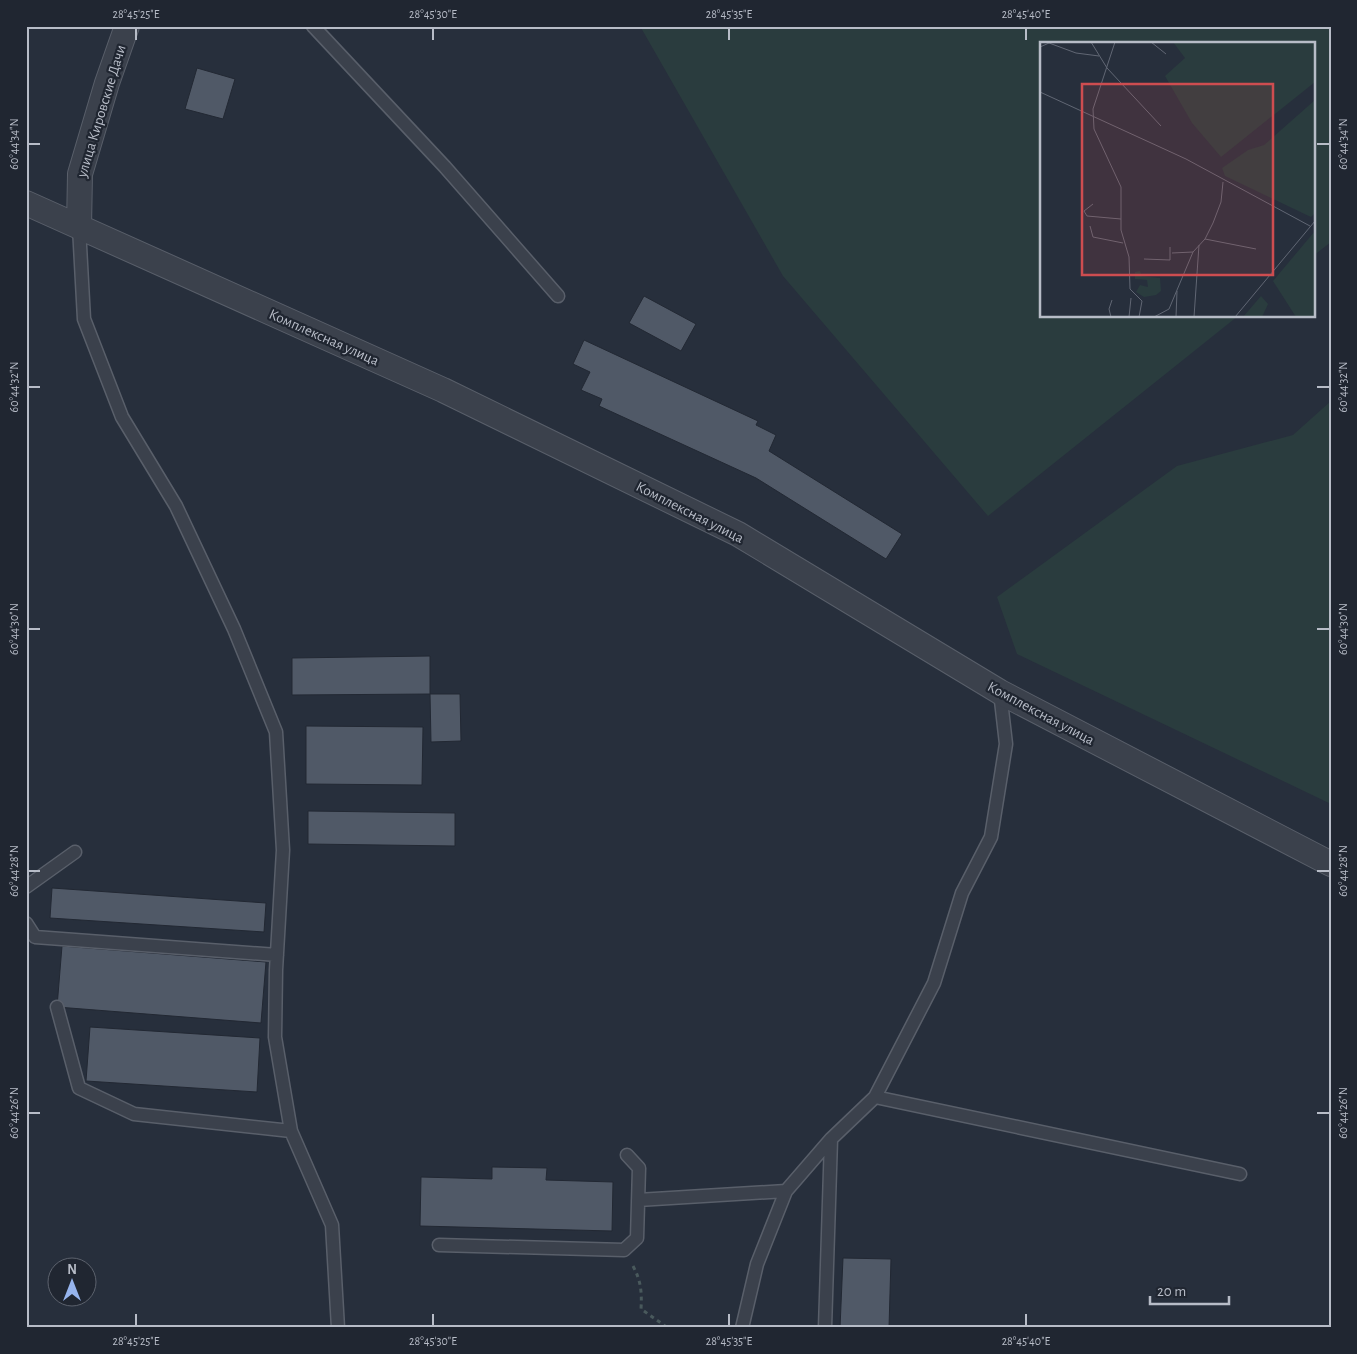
<svg xmlns="http://www.w3.org/2000/svg" width="1357" height="1354" viewBox="0 0 1357 1354" font-family="'Alegreya Sans',sans-serif">
<style>
.green{fill:#2a3c3e}
.building{fill:#505967;stroke:#222833}
.lines{fill:none;stroke-linecap:round;stroke-linejoin:round}
.service-casing{stroke:#595f6a;stroke-width:15}
.minor-casing{stroke:#595f6a;stroke-width:26}
.path{stroke:#49595c;stroke-width:3;stroke-dasharray:4 4;stroke-linecap:butt}
.service{stroke:#3b414c;stroke-width:12}
.minor{stroke:#3b414c;stroke-width:24}
.ticks{fill:none;stroke:#b7bcc7;stroke-width:2}
.labels{text-anchor:middle;stroke-width:4.5;stroke-linejoin:round;paint-order:stroke}
.street-label{font-size:15px;fill:#b7bcc7;stroke:#202631}
.inset-road{fill:none;stroke:#616774;stroke-width:1}
.view{fill:#ce4d50;fill-opacity:0.15;stroke:#ce4d50;stroke-width:2.5}
.inset-edge{fill:none;stroke:#b7bcc7;stroke-width:2.5}
.neatline{fill:none;stroke:#b7bcc7;stroke-width:2}
.ticks-label{font-size:12px;text-anchor:middle;fill:#b7bcc7}
</style>
<rect width="100%" height="100%" fill="#272f3c"/>
<path class="green" d="M640 26H1331V242L1313 256V44H1041V316H1238L988 516 783 276Z
M1331 401V804L1017 654 997 597 1177 466 1293 435Z"/>
<path class="building" d="M197 68 235 79 223 119 185 109Z
M644 296 696 324 681 351 629 323Z
M584 340 758 421 756 425 776 435 769 451 902 534 886 559 756 478 599 406 602 399 581 390 590 372 573 364Z
M430 656V694L292 695V658Z
M430 694H460L461 741 431 742Z
M306 726 423 727 422 785 306 784Z
M308 811 455 813V846L308 844Z
M52 888 266 903 264 932 50 918Z
M62 946 266 962 261 1023 57 1007Z
M90 1027 260 1038 257 1092 86 1081Z
M492 1167 547 1168 546 1180 613 1182 612 1231 420 1226 421 1177 492 1179Z
M843 1258 891 1259 889 1328H840Z"/>
<g class="lines">
<defs>
<path id="service" d="M313 26 445 167 558 296
M79 227 84 319 122 417 176 506 234 629 276 732 283 850 276 970 275 1037 291 1131 332 1225 338 1328
M26 887 75 852
M26 923 35 937 277 955
M57 1007 79 1088 134 1114 291 1131
M875 1097 1240 1174
M638 1200 786 1191
M439 1245 624 1250 637 1238 639 1168 627 1155
M742 1328 757 1264 786 1191 831 1139 875 1097 934 983 962 893 991 837 1006 744 1000 692
M825 1328 831 1139"/>
<path id="minor" d="M26 203 443 390 738 534 1000 692 1331 864
M79 227 80 174 107 83 127 26"/>
</defs>
<use href="#service" class="service-casing"/>
<use href="#minor" class="minor-casing"/>
<path class="path" d="M633 1266C641 1281 642 1292 641 1309L668 1328"/>
<use href="#service" class="service"/>
<use href="#minor" class="minor"/>
</g>
<path class="ticks" d="M136 28V40M433 28V40M729 28V40M1026 28V40M28 144H40M1317 144H1330M28 387H40M1317 387H1330M28 629H40M1317 629H1330M28 871H40M1317 871H1330M28 1113H40M1317 1113H1330M136 1314V1326M433 1314V1326M729 1314V1326M1026 1314V1326"/>
<g class="labels">
<g class="street-label">
<text transform="translate(101 111) rotate(-73)" y="5">улица Кировские Дачи</text>
<text transform="translate(324 337) rotate(24)" y="5">Комплексная улица</text>
<text transform="translate(690 512) rotate(27)" y="5">Комплексная улица</text>
<text transform="translate(1041 713) rotate(28)" y="5">Комплексная улица</text>
</g>
</g>
<g transform="translate(1040 42)">
<rect width="275" height="275" fill="#272f3c"/>
<path d="M133 0H275V40L181 115 152 81 125 34 145 16ZM275 58V171L271 175 185 134 182 126 208 108 224 103ZM275 189V275H256L233 239ZM100 229 102 234 120 236 121 249 116 253 104 255 96 250 100 243 108 245 107 238 95 237V230ZM221 254 228 262 222 275H203Z" fill="#2a3c3e"/>
<path class="inset-road" d="M51 0 67 26 121 84M75 0 53 67 54 87 81 145V188L89 215 90 247 102 259 99 275M111 0 126 12M0 5 9 1 36 11 59 14M0 50 146 117 270 184M53 162 44 169 47 174 81 177M50 184 53 195 83 201M165 197 216 207M132 211 153 210M104 217 130 218V205M71 275 69 267 72 258M89 275 91 256M114 275 129 267 153 210 165 197 173 181 181 160 183 140M136 275 137 249M154 275 159 203M195 275 275 179"/>
<path class="view" d="M42 42H233V233H42Z"/>
<rect width="275" height="275" class="inset-edge"/>
</g>
<rect width="1357" height="1354" fill="none" stroke="#202631" stroke-width="55"/>
<g transform="translate(72 1282)"><circle r="24" fill="#202631" stroke="#5c626d"/>
<path d="M0-4L9 19L0 12L-9 19Z" fill="#96b4ed"/>
<text y="-8" font-size="14" font-weight="bold" text-anchor="middle" fill="#b7bcc7">N</text>
</g>
<path d="M1150 1296v8h79v-8" fill="none" stroke="#b7bcc7" stroke-width="2.5"/>
<text x="1157" y="1296" font-size="15" fill="#b7bcc7" stroke="#202631" stroke-width="4" paint-order="stroke">20 m</text>
<rect x="28" y="28" width="1302" height="1298" class="neatline"/>
<g class="ticks-label">
<text x="136" y="18">28°45'25"E</text>
<text x="433" y="18">28°45'30"E</text>
<text x="729" y="18">28°45'35"E</text>
<text x="1026" y="18">28°45'40"E</text>
<text transform="translate(14 144) rotate(-90)" y="4">60°44'34"N</text>
<text transform="translate(1343 144) rotate(-90)" y="4">60°44'34"N</text>
<text transform="translate(14 387) rotate(-90)" y="4">60°44'32"N</text>
<text transform="translate(1343 387) rotate(-90)" y="4">60°44'32"N</text>
<text transform="translate(14 629) rotate(-90)" y="4">60°44'30"N</text>
<text transform="translate(1343 629) rotate(-90)" y="4">60°44'30"N</text>
<text transform="translate(14 871) rotate(-90)" y="4">60°44'28"N</text>
<text transform="translate(1343 871) rotate(-90)" y="4">60°44'28"N</text>
<text transform="translate(14 1113) rotate(-90)" y="4">60°44'26"N</text>
<text transform="translate(1343 1113) rotate(-90)" y="4">60°44'26"N</text>
<text x="136" y="1345">28°45'25"E</text>
<text x="433" y="1345">28°45'30"E</text>
<text x="729" y="1345">28°45'35"E</text>
<text x="1026" y="1345">28°45'40"E</text>
</g>
</svg>
